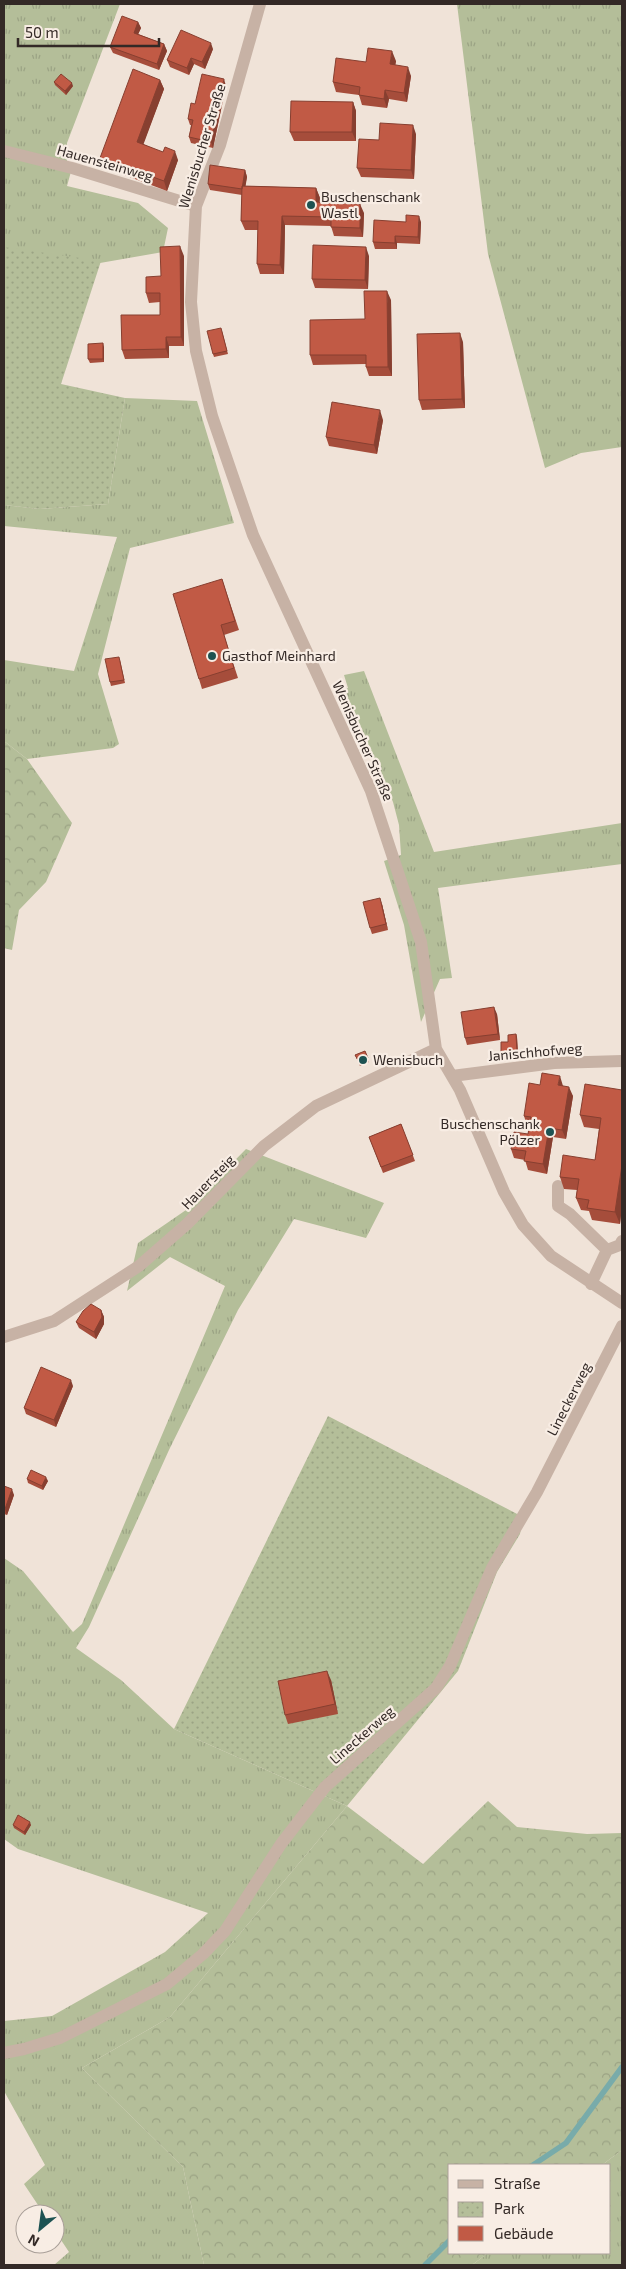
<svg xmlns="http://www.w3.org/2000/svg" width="626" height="2269" viewBox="0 0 626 2269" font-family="'Exo 2',sans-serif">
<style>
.grass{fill:url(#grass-tufts)}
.forest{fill:url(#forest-crowns)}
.park{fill:url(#park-dots)}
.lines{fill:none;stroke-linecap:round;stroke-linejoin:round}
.stream{stroke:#78abaa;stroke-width:5.5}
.minor{stroke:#c7b2a5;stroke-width:12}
.wall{fill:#a64d3b}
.shaded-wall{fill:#873f30}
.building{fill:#c15a45;stroke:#873f30}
.poi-dot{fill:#1d5252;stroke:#f8ede4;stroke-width:2}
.labels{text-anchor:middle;stroke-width:4.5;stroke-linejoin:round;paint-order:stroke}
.street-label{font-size:14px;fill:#332926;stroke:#f8ede4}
.poi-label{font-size:14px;fill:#332926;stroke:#f8ede4;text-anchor:start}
</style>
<defs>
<pattern id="grass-tufts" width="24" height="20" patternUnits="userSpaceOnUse" patternTransform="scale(1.25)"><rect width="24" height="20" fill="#b4be99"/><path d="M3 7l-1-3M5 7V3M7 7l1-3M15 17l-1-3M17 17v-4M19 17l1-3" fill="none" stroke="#9ba384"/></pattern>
<pattern id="forest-crowns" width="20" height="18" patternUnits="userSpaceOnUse" patternTransform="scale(1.25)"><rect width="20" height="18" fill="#b4be99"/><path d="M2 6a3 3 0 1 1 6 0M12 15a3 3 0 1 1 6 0" fill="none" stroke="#9ba384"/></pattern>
<pattern id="park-dots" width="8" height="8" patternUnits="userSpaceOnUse" patternTransform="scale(1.25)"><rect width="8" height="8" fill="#b4be99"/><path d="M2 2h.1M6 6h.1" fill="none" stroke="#9ba384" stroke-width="1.8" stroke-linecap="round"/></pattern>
</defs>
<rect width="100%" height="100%" fill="#f0e3d8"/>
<path class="grass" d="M4 4H120L67 143V167L72 168 67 186 138 203 168 228 163 252 100 263 4 248Z
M457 4H622V447L581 453 545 468 488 254Z
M125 398 197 401 234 523 130 548 98 674 119 744 113 748 27 759 4 741V660L74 671 117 537 4 526V505L40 509 108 504Z
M364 671 434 852 622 823V864L438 888 452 978 440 979 421 1022 404 925 384 861 401 855 399 825 393 802 354 711 341 690 348 688 344 675Z
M246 1149 384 1203 366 1238 294 1219 238 1310 169 1450 89 1627 76 1648 121 1680 174 1729 347 1806 170 2017 82 2068 183 2167 204 2265H54L69 2252 55 2231V2214H44L24 2184 45 2165 4 2091V2021L52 2016 165 1952 208 1913 18 1849 4 1839V1558L23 1571 73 1632 82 1624 225 1286 170 1257 127 1291 138 1243 186 1210Z
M622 2150V2265H472L488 2253H610V2165H602Z"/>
<path class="forest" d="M4 741 27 759 72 823 46 882 19 910 12 950 4 948Z
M488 1801 517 1827 587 1834 622 1833V2150L602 2165H450V2253H488L472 2265H204L183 2167 82 2068 170 2017 347 1806 423 1864Z"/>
<path class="park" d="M4 247 101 261 61 384 125 398 108 504 40 509 4 505Z
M328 1416 523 1517 520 1534 497 1572 458 1671 347 1806 174 1729Z"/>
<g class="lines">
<path class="stream" d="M533 2165 566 2143 622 2067
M425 2265 450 2240"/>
<path class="minor" d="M260 4 220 145 196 206 191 302 196 351 212 416 253 535 371 791 421 942 436 1049 460 1090 504 1192 523 1225 551 1256 622 1303
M4 151 72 168 196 206
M452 1076 554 1063 622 1061
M558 1186V1206L570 1214 607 1250
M591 1284 607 1250 620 1245 622 1241
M4 1337 54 1321 139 1266 187 1224 264 1146 316 1106 436 1049
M4 2053 24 2049 60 2038 167 1984 203 1954 225 1931 281 1844 325 1787 436 1688 450 1666 492 1568 537 1492 622 1326"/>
</g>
<path class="wall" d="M138 22 141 28 138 34 164 44 167 51 159 70 113 53 110 47Z
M213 49 205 69 194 64 189 75 170 67 167 60Z
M396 61 395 65 411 76 407 102 389 99 387 108 362 105 359 95 336 92 333 82 366 62Z
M160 80 164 89 143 144 178 160 167 191 103 167 100 158Z
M54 82 73 86 66 95 55 85Z
M226 86 213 148 191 143 189 137 191 125H190L188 119 195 104Z
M353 102 356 111V141H294L290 132Z
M416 134 414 179 361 177 357 168 379 140Z
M245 170 247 177 245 186 316 188 320 198 319 202 364 213 363 237 334 236 331 226 285 225 284 274H260L257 264 258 230H245L241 221 242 195 210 190 208 184Z
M406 222H421L420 244 397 243V249H375L373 242Z
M184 256V346H169V358L125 359 122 350 160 315V302L149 303 146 293 161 276Z
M369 256 368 289 315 288 312 279Z
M391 300 392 376H369L366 367V364L313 365 310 355 365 319Z
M222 331 228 354 214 357 213 354Z
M463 342 465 408 422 410 419 400Z
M104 347V362L90 363 88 359Z
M383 420 377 454 329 446 326 437Z
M222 579 239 630 224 635 238 678 202 689 199 679Z
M120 660 125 683 111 686 110 682Z
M382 904 388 930 372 934 370 928Z
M497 1014 500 1040 467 1045 465 1038Z
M516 1034 517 1037 518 1056H503L501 1053 508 1042Z
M365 1051 369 1062 360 1066 355 1055Z
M540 1085 563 1086 573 1096 566 1139 553 1137 547 1174 528 1170 525 1160 514 1158 511 1149 528 1134 529 1126 527 1125 524 1116Z
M622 1090V1206L620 1224 592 1220 589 1211 581 1210 576 1198 577 1190 564 1189 560 1177 595 1160 599 1129 584 1127 580 1115Z
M401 1124 415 1161 383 1173 369 1137Z
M101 1310 104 1317V1324L96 1339 79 1328 76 1322Z
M73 1386 56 1427 26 1414 24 1408Z
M27 1479 48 1481 43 1490 28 1483Z
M4 1486 14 1495 7 1515 4 1514Z
M331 1680 338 1714 288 1724 285 1715Z
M13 1825H31L25 1835 14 1828Z"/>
<path class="shaded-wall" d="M138 22 141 28 136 39 134 33Z
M211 43 213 49 205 69 202 62Z
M164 44 167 51 159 70 157 64Z
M392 51 396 61 394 73 390 64Z
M191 58 194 64 189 75 187 68Z
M408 67 411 76 407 102 404 93Z
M224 79 226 86 213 148 211 142Z
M160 80 164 89 141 151 137 142Z
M72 83 73 86 66 95 65 91Z
M385 90 389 99 387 108 384 99Z
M353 102 356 111V141L352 132Z
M413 125 416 134 414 179 411 170Z
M175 151 178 160 167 191 164 181Z
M245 170 247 177 244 196 242 189Z
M316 188 320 198 319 212 316 202Z
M360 204 364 213 363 237 360 228Z
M282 216 285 225 284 274 280 265Z
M419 216 421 222 420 244 418 237Z
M395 236 397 243V249L395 243Z
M180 246 184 256V346L181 337Z
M366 247 369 256 368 289 365 280Z
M387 291 391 300 392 376 388 367Z
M460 333 463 342 465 408 462 399Z
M166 337 169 346V358L166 349Z
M103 343 104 347V362L103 359Z
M380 410 383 420 377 454 374 445Z
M380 898 382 904 388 930 386 924Z
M494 1007 497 1014 500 1040 498 1034Z
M516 1034 517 1037 518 1056 517 1052Z
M560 1076 563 1086 561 1094 558 1085Z
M569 1087 573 1096 566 1139 562 1130Z
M549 1128 553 1137 547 1174 543 1164Z
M622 1165V1206L620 1224 615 1212Z
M101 1310 104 1317V1324L96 1339 94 1332Z
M71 1380 73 1386 56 1427 54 1420Z
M46 1477 48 1481 43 1490 42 1486Z
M12 1489 14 1495 7 1515 5 1509Z
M327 1671 331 1680 338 1714 335 1704Z
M30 1822 31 1825 25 1835 24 1832Z"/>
<path class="building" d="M122 16 138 22 134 33 164 44 157 64 110 47Z
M181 30 211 43 202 62 191 58 187 68 167 60Z
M368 48 392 51 390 64 408 67 404 93 385 90 384 99 359 95 360 87 333 82 336 58 366 62Z
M133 69 160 80 137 142 163 152 165 147 175 151 164 181 100 158Z
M61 74 72 83 65 91 54 82Z
M202 74 224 79 211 142 189 137 193 120 188 119 191 103 195 104Z
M291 101 353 102 352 132H290Z
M380 123 413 125 411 170 357 168 359 139 379 140Z
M210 165 245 170 242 189 208 184Z
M242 186 316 188V202L360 204V228L331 227V217L282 216 280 265 257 264 258 221H241Z
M406 215 419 216 418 237 395 236V243L373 242 374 220 406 222Z
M313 245 366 247 365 280 312 279Z
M180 246 181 337H166V349L122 350 121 315H160V293H146V277L161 276 160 247Z
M364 291H387L388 367H366V355H310V320L365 319Z
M221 328 227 351 213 354 207 331Z
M460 333 462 399 419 400 417 334Z
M103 343V359H88V344Z
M332 402 380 410 374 445 326 437Z
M222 579 235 621 221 625 234 668 199 679 173 594Z
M119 657 124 680 110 682 105 659Z
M380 898 386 924 370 928 363 902Z
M494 1007 498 1034 465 1038 461 1012Z
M516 1034 517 1052 501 1053V1042H508V1035Z
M365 1051 368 1058 359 1062 355 1055Z
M542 1073 560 1076 558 1085 569 1087 562 1130 549 1128 543 1164 524 1161 526 1151 511 1149 514 1132 528 1134 531 1117 524 1116 529 1083 540 1085Z
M585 1084 622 1090V1165L615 1212 587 1208 589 1200 576 1198 579 1179 560 1177 563 1155 595 1160 601 1118 580 1115Z
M401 1124 413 1155 381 1167 369 1137Z
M91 1304 101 1310 102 1317 94 1332 76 1322 83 1311Z
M41 1367 71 1380 54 1420 24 1408Z
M31 1470 46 1477 42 1486 27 1479Z
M4 1486 12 1489 5 1509 4 1508Z
M327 1671 335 1704 285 1715 278 1681Z
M18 1815 30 1822 24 1832 13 1825Z"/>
<g class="poi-dot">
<circle cx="311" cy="205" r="5"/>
<circle cx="212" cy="656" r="5"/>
<circle cx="363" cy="1060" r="5"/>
<circle cx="550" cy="1132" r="5"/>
</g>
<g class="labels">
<g class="street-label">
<text transform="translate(202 146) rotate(-73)" y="5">Wenisbucher Straße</text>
<text transform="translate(105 163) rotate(16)" y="5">Hauensteinweg</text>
<text transform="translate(363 741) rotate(66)" y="5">Wenisbucher Straße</text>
<text transform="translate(535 1052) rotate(-5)" y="5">Janischhofweg</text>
<text transform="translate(208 1182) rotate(-46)" y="5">Hauersteig</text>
<text transform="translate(569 1399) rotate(-63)" y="5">Lineckerweg</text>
<text transform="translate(362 1735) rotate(-41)" y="5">Lineckerweg</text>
</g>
<g class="poi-label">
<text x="321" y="202">Buschenschank<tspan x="321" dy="16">Wastl</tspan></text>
<text x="222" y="661">Gasthof Meinhard</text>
<text x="373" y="1065">Wenisbuch</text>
<text x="540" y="1129" text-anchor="end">Buschenschank<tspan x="540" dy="16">Pölzer</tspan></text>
</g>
</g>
<rect width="626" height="2269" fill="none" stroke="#332926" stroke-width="10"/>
<rect x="448" y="2164" width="162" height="90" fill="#f8ede4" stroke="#a99f98"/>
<rect x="458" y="2180" width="25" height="8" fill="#c7b2a5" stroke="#a99f98"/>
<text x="494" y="2189" font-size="15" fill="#332926">Straße</text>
<rect x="458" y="2202" width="25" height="15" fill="url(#park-dots)" stroke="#a99f98"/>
<text x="494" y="2214" font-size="15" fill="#332926">Park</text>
<rect x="458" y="2226" width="25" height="15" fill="#c15a45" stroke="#a99f98"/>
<text x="494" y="2239" font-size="15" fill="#332926">Gebäude</text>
<g transform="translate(40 2229) rotate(209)"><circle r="24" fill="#f8ede4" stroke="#a99f98"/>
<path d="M0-4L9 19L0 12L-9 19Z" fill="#1d5252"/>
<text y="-8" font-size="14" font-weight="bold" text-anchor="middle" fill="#332926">N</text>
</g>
<path d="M18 38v8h141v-8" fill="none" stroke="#332926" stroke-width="2.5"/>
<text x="25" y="38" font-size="15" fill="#332926" stroke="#f8ede4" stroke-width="4" paint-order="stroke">50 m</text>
</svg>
